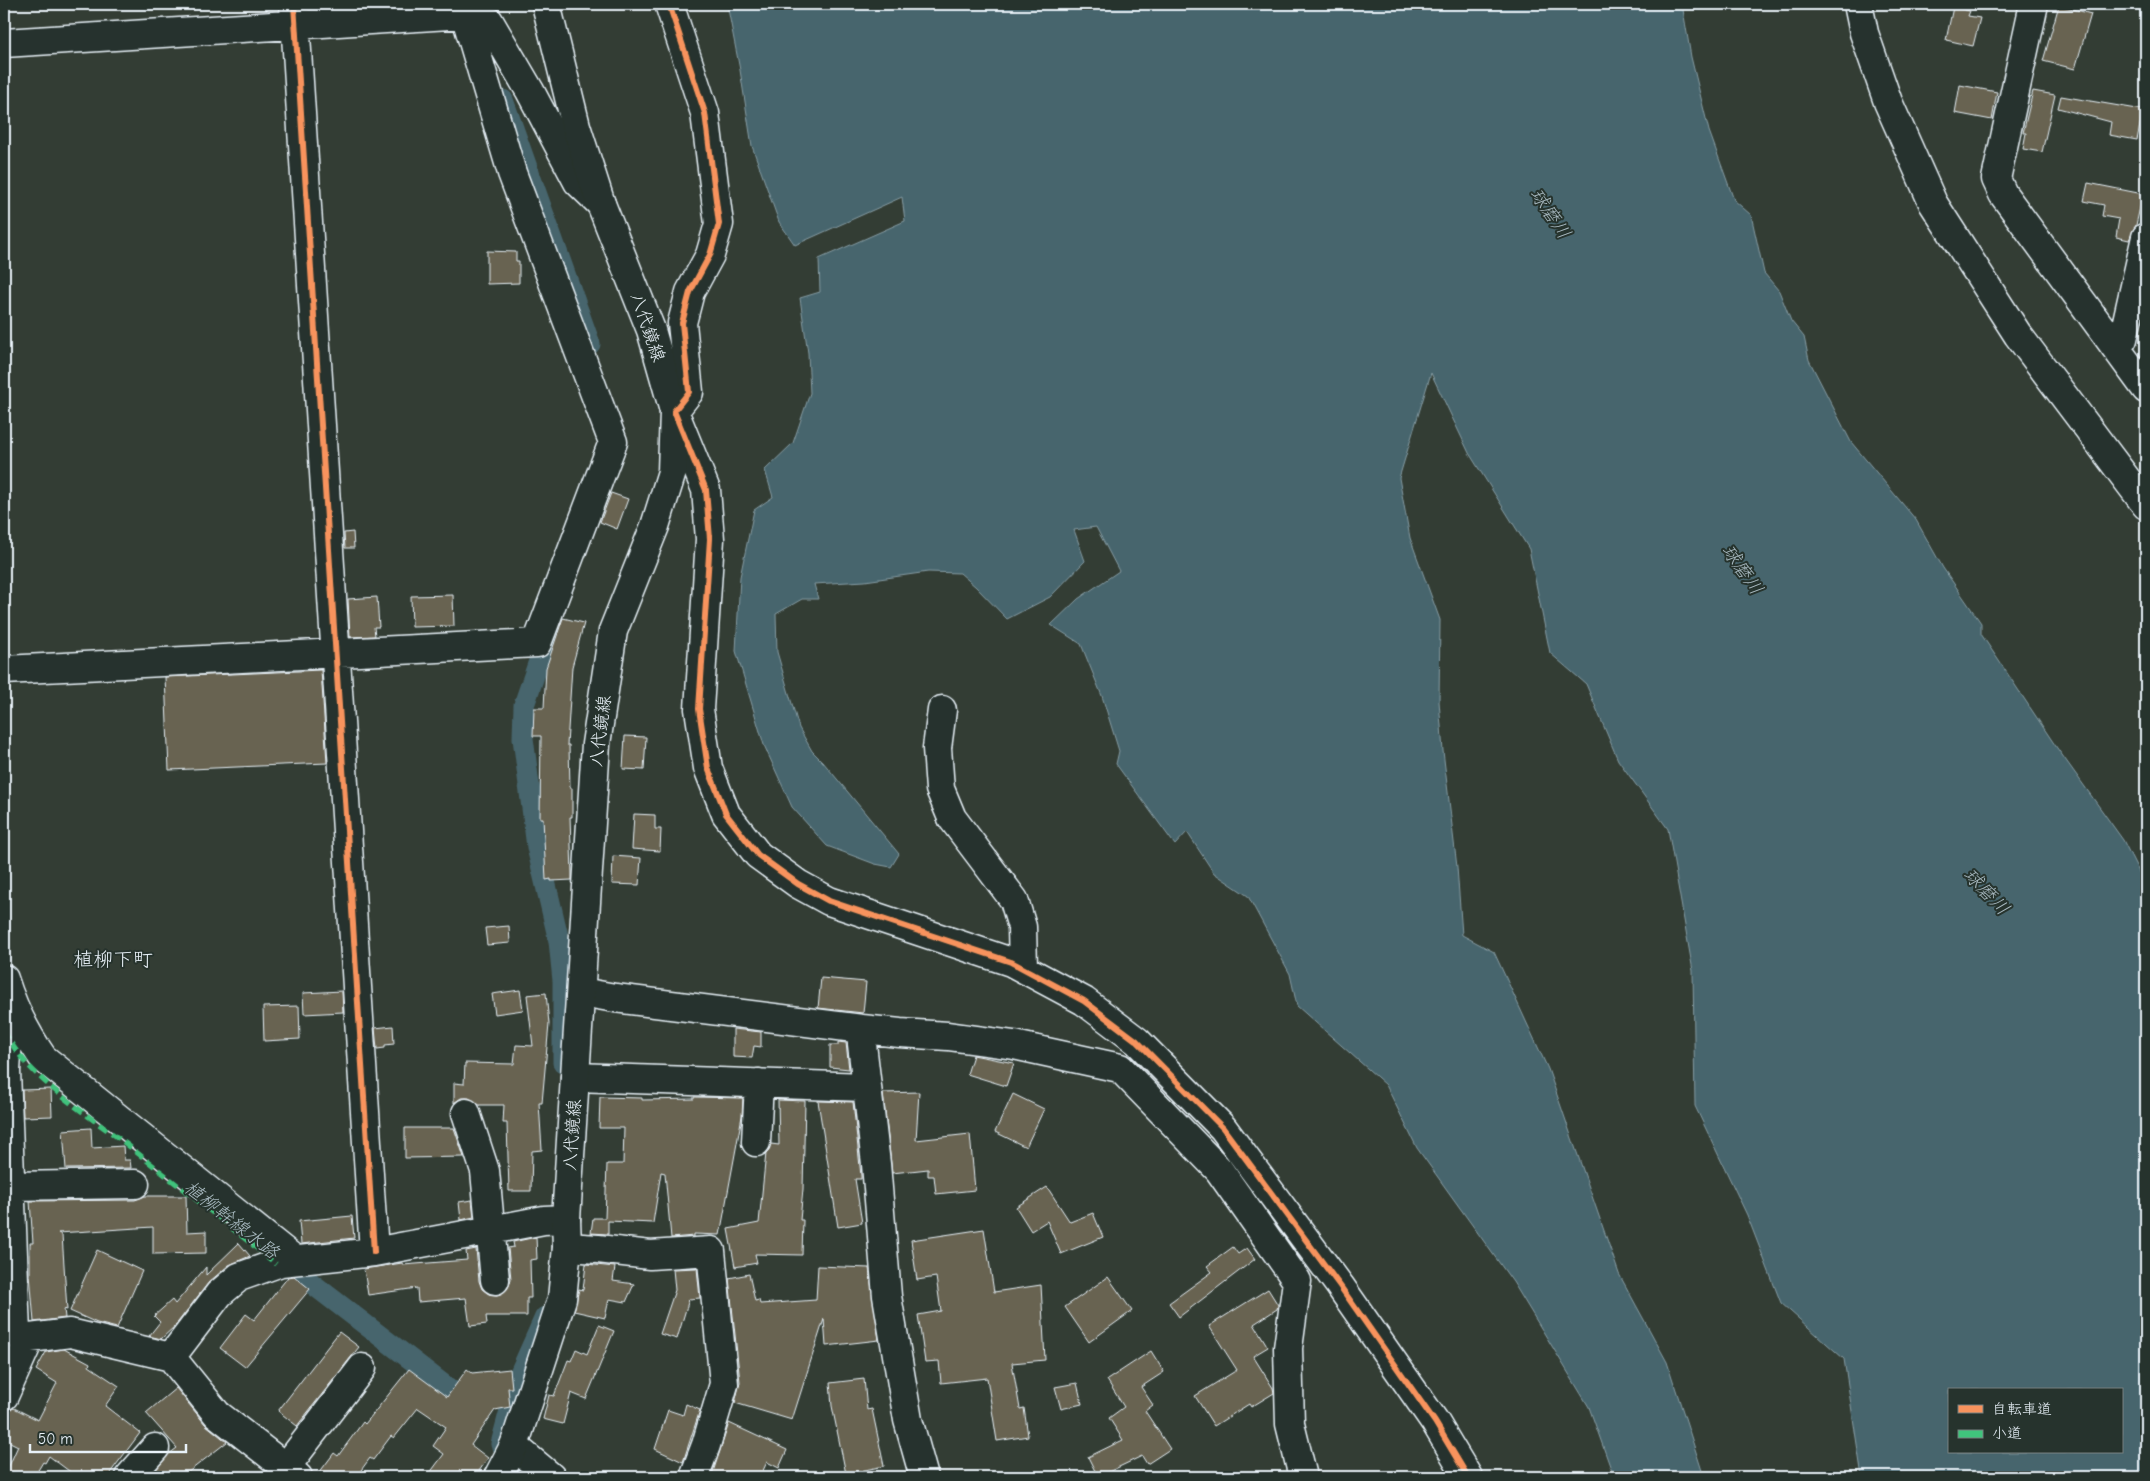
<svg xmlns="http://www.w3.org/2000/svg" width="2150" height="1481" viewBox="0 0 2150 1481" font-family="'Comic Neue','Klee One',sans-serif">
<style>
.water{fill:#47656d;stroke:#879da5;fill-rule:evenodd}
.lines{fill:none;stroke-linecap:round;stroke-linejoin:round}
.canal{stroke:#47656d;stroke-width:21}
.building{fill:#686451;stroke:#e8f1f8}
.minor-casing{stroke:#e8f1f8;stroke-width:31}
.major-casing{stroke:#e8f1f8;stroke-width:31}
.minor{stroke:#26332d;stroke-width:28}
.major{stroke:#26332d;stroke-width:28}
.quiet{stroke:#40c37c;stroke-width:5;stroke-dasharray:10 5;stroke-linecap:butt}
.cycleway-casing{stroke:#26332d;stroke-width:9}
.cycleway{stroke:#f8935d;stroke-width:6}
.labels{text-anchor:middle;stroke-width:4;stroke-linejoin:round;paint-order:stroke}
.street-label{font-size:18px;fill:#e8f1f8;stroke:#26332d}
.water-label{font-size:19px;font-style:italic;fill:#a8b9c0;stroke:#26332d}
.quarter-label{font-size:20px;fill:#e8f1f8;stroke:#26332d}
</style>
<rect width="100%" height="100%" fill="#333d34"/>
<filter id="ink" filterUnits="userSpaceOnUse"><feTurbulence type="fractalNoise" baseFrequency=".02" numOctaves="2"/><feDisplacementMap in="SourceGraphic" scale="10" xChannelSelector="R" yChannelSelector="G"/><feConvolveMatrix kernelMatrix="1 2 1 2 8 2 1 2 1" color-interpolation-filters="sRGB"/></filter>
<g filter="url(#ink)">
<path class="water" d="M727 4H1682L1691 57 1709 131 1734 200 1751 215 1764 273 1779 291 1791 321 1804 337 1809 360 1851 442 1916 520 1943 568 1981 623V634L2057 748 2123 840 2146 886V1477H1862L1844 1359 1781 1303 1747 1215 1695 1106 1693 971 1668 829 1618 760 1586 684 1550 653 1529 549 1469 453 1431 373 1399 478 1410 538 1440 620 1439 701 1443 751 1457 867 1462 935 1494 952 1548 1069 1619 1274 1667 1362 1704 1477H1616L1610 1466 1589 1407 1513 1282 1417 1148 1386 1085 1297 1006 1290 974 1248 896 1214 873 1187 832 1175 845 1116 764 1119 751 1102 696 1081 644 1051 625 1078 599 1119 571 1096 527 1074 530 1085 561 1050 597 1007 619 976 587 960 573 928 572 865 581 814 584 818 599H802L776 614 777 652 799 728 812 751 823 762 899 854 891 867 875 864 827 846 792 807 764 745 736 651 740 577 754 510 773 497 765 470 793 443 810 393 808 353 800 298 820 292 819 259 905 221 902 197 795 245 779 222 752 146 740 70ZM1949 1390H2121V1452H1949Z"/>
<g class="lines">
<path class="canal" d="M503 100 590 344
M550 629 524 705 523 738 537 847 559 941 563 981V1063
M4 1018 7 1028 20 1048
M276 1256 474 1408
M501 1444 520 1373 545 1317"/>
</g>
<path class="building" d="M2059 5 2091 14 2075 69 2043 61Z
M1953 7 1970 11 1968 16 1980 18 1973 46 1946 40Z
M1960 85 1997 92 1992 120 1955 113Z
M2033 91 2055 95 2042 152 2023 149 2026 133H2023Z
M2061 96 2143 110 2137 140 2109 135 2111 122 2058 108Z
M2088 183 2143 194 2136 225 2129 240 2116 237 2119 219 2102 216 2104 205 2084 201Z
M487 251 516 252V261H519V283L487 284Z
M611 493 628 499 617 529 600 522Z
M353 532 354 548H345L344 533Z
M453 595 454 626 412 627 411 596Z
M377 597 379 627H374L375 636 350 637 348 599Z
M563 618 584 623 572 667 567 745H569L570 788H572V817H570L572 874V880L551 881V879L546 880 543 818H540L541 736H533L534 708H544L546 668Z
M321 670 327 763 169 770 165 677Z
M625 736 646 737 644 770 623 769Z
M634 814 655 815V829H661L660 851 632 849Z
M613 856 641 858 639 885 612 884Z
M509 926 510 943 487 945 485 928Z
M821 978 866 982 863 1013 818 1008Z
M520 990 523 1010 495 1014 492 994Z
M342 991 343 1012 304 1014 303 993Z
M546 993 549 1024 542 1103H539L542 1150 532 1151 531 1191H509L507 1123H503L504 1105H479L469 1098H461L454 1103V1083L464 1084 465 1063 514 1064 516 1045 533 1046 527 995Z
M299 1006 300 1039 264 1041 263 1007Z
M393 1026 394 1044 385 1045V1048L377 1049 375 1028Z
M733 1029 761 1032V1047L754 1046 752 1058 733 1057Z
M838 1042 846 1043 849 1069 830 1067V1045H838Z
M973 1055 1014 1063 1006 1086 967 1074Z
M51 1089 52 1116 23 1117 22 1090Z
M919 1092 916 1140 970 1134 975 1190 936 1194 934 1176H928V1169L892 1173 883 1093Z
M1013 1094 1044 1109 1026 1147 995 1132Z
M600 1097 642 1098V1100L694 1099V1097L743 1098 742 1116 720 1235 694 1234V1236L671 1238 665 1173 661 1172 653 1223 608 1221V1234L591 1233 593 1218H605L607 1164H623L624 1128H599Z
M778 1100 805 1101 803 1189 800 1220H803L802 1255 755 1254 757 1263 735 1267 728 1229 759 1223 766 1153 771 1144 779 1145Z
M818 1101 853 1102 861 1176V1179H855L862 1223 838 1227Z
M91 1128 92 1148 123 1146 124 1160H130L131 1168 66 1169 63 1130Z
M405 1128H454L464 1157 405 1158Z
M1047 1187 1070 1222 1093 1213 1103 1237 1061 1254 1047 1221 1031 1231 1016 1207Z
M145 1196H186L187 1232 206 1231V1253L153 1254V1227L58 1233 62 1235 67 1310 64 1309 65 1318 34 1322 30 1274V1243H33L30 1201 135 1200Z
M472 1200 474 1217 461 1220 459 1202Z
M352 1216 354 1238 301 1244 299 1221Z
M984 1229 994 1292 1041 1285 1045 1360 1012 1363 1020 1409 1024 1408 1028 1436 997 1441 987 1378 941 1383 939 1361 925 1362 918 1315 941 1311 936 1277 917 1280 911 1240Z
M536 1237 537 1259 530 1260 531 1298H527V1316H486L487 1324 470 1326 466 1298 418 1302 417 1288 368 1295 364 1269 402 1263 403 1265 467 1260 466 1251 476 1249 479 1281 482 1289 489 1294 497 1295 504 1292 509 1286 511 1279 508 1248 514 1247 513 1242Z
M239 1243 250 1256 229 1265 209 1282 175 1326 161 1339 149 1336 160 1322 154 1316 172 1300 175 1304 206 1267V1275Z
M1233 1247 1238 1254 1247 1248 1255 1259 1179 1317 1169 1303 1212 1272 1207 1266Z
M97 1250 142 1271 117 1328 97 1323 70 1311Z
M586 1264 615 1267 613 1281 634 1284 626 1302 609 1299 605 1318 574 1311 579 1289 583 1290Z
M818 1266 869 1268 879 1340 826 1346 824 1319 792 1420 735 1403 740 1382 729 1278 749 1274 755 1301 759 1300 760 1304 816 1300Z
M697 1268 700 1298 689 1299 677 1339 660 1334 675 1290 673 1269Z
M294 1276 310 1289 245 1367 220 1348 246 1314 254 1320 288 1277Z
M1108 1277 1132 1311 1089 1342 1065 1307Z
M1268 1289 1278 1305 1277 1309 1254 1324 1268 1347 1253 1356 1273 1388 1274 1393 1251 1407 1249 1404 1214 1426 1195 1396 1237 1370 1209 1326Z
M599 1325 614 1331 586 1399 571 1393 563 1424 543 1419 549 1395 554 1396 568 1360 571 1361 576 1349 587 1354Z
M339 1332 359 1347 297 1426 278 1411Z
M64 1349 90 1363 89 1366 119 1386 105 1406 140 1433 107 1477H77L49 1456 45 1463 43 1462 34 1477H4L18 1446 4 1439V1413L14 1408 38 1420 57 1383 36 1370 46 1352Z
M1151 1351 1164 1372 1141 1387 1153 1405 1145 1411 1170 1449 1147 1464 1142 1456 1098 1477 1088 1457 1123 1440 1109 1418 1124 1407 1107 1380Z
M409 1369 447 1397 467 1369 472 1373 510 1369 512 1388H508L510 1407 495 1410 471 1445 488 1458 475 1477H427L444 1454 433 1446 446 1427 418 1408 394 1438 391 1436 373 1460 370 1458 356 1477H316L334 1453 338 1456 363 1422 365 1424Z
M864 1379 867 1410 872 1409 884 1466 846 1474 832 1406 830 1383Z
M1077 1383 1082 1404 1061 1409 1055 1387Z
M176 1388 205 1424 227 1442 182 1477H150L169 1454 177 1448 146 1413Z
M686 1404 700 1410 683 1462 655 1449 668 1410 683 1415Z
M729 1423 787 1450 779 1468 767 1462 760 1477H717L712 1475Z"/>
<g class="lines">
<defs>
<path id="minor" d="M294 4 374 1252
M669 4 705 113 719 224 710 255 690 292 682 323 689 392 674 411 706 490 710 539 699 709 708 768 726 814 758 855 798 884 829 901 1011 962 1084 1001 1137 1041 1223 1128 1340 1286 1435 1422 1468 1477
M1858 4 1864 33 1888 102 1933 203 2018 335 2146 505
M2034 4 1996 179 2003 194 2146 389
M4 43 465 14 489 21 530 91 578 182 601 204
M2116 348 2123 339 2146 237
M4 670 537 643 613 442 512 173 465 14
M942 710 937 748 940 789 952 818 1014 900 1022 927 1023 968
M4 979C13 1008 25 1032 43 1058L295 1260
M581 992 615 998 862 1029V1044L876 1164 887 1296 908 1420 924 1477
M862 1029 900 1033 948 1036 1014 1045 1120 1068 1219 1170 1297 1281 1288 1348 1290 1424 1303 1477
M575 1077 866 1087
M466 1113 485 1171 495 1280
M756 1142 759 1083
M10 1186 135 1184
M567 1247 598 1249 650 1255 711 1251 724 1384 706 1445 694 1477
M16 1334 6 1071 8 1039 23 1029
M171 1357 217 1414 298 1477
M4 1396 30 1338 70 1333 171 1357 219 1294 239 1277 281 1262 374 1252 544 1220 566 1219
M514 1446 551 1477
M286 1467 362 1368
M129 1477 155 1448"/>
<path id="major" d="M498 1477 514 1446 562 1299 567 1247 566 1219 596 744 613 631 655 526 672 472 674 411 651 330 601 204 576 126 546 4"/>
</defs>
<use href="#minor" class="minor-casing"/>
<use href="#major" class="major-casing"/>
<use href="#minor" class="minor"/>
<use href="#major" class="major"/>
<path class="quiet" d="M4 1030C25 1076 85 1113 125 1143 175 1183 226 1223 276 1264"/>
<defs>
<path id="cycleway" d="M294 4 374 1252
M669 4 705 113 719 224 710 255 690 292 682 323 689 392 674 411 706 490 710 539 699 709 708 768 726 814 758 855 798 884 829 901 1011 962 1084 1001 1137 1041 1223 1128 1340 1286 1435 1422 1468 1477"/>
</defs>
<use href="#cycleway" class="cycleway-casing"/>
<use href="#cycleway" class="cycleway"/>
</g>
</g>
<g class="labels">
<g class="street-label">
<text transform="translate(648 327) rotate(71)" y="6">八代鏡線</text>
<text transform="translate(600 731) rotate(-83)" y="6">八代鏡線</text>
<text transform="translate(572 1135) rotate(-86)" y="6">八代鏡線</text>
</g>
<g class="water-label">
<text transform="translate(1551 213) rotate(56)" y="7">球磨川</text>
<text transform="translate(1743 569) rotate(55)" y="7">球磨川</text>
<text transform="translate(1987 891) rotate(46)" y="7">球磨川</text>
<text transform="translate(232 1219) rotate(38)" y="7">植柳幹線水路</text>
</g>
<g class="quarter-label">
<text x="113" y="966">植柳下町</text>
</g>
</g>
<rect width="2150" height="1481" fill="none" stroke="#26332d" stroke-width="20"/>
<rect x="10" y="10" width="2130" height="1461" fill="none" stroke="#e8f1f8" stroke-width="2" filter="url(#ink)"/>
<rect x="1948" y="1388" width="175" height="65" fill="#26332d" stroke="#747f7e"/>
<rect x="1958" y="1405" width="25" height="8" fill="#f8935d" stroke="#747f7e"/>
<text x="1992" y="1414" font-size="15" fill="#e8f1f8">自転車道</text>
<rect x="1958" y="1430" width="25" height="8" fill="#40c37c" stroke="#747f7e"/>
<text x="1992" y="1438" font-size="15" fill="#e8f1f8">小道</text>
<path d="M30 1444v8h156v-8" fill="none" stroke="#e8f1f8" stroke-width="2.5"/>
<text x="38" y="1444" font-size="15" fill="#e8f1f8" stroke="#26332d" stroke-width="4" paint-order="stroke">50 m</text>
</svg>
